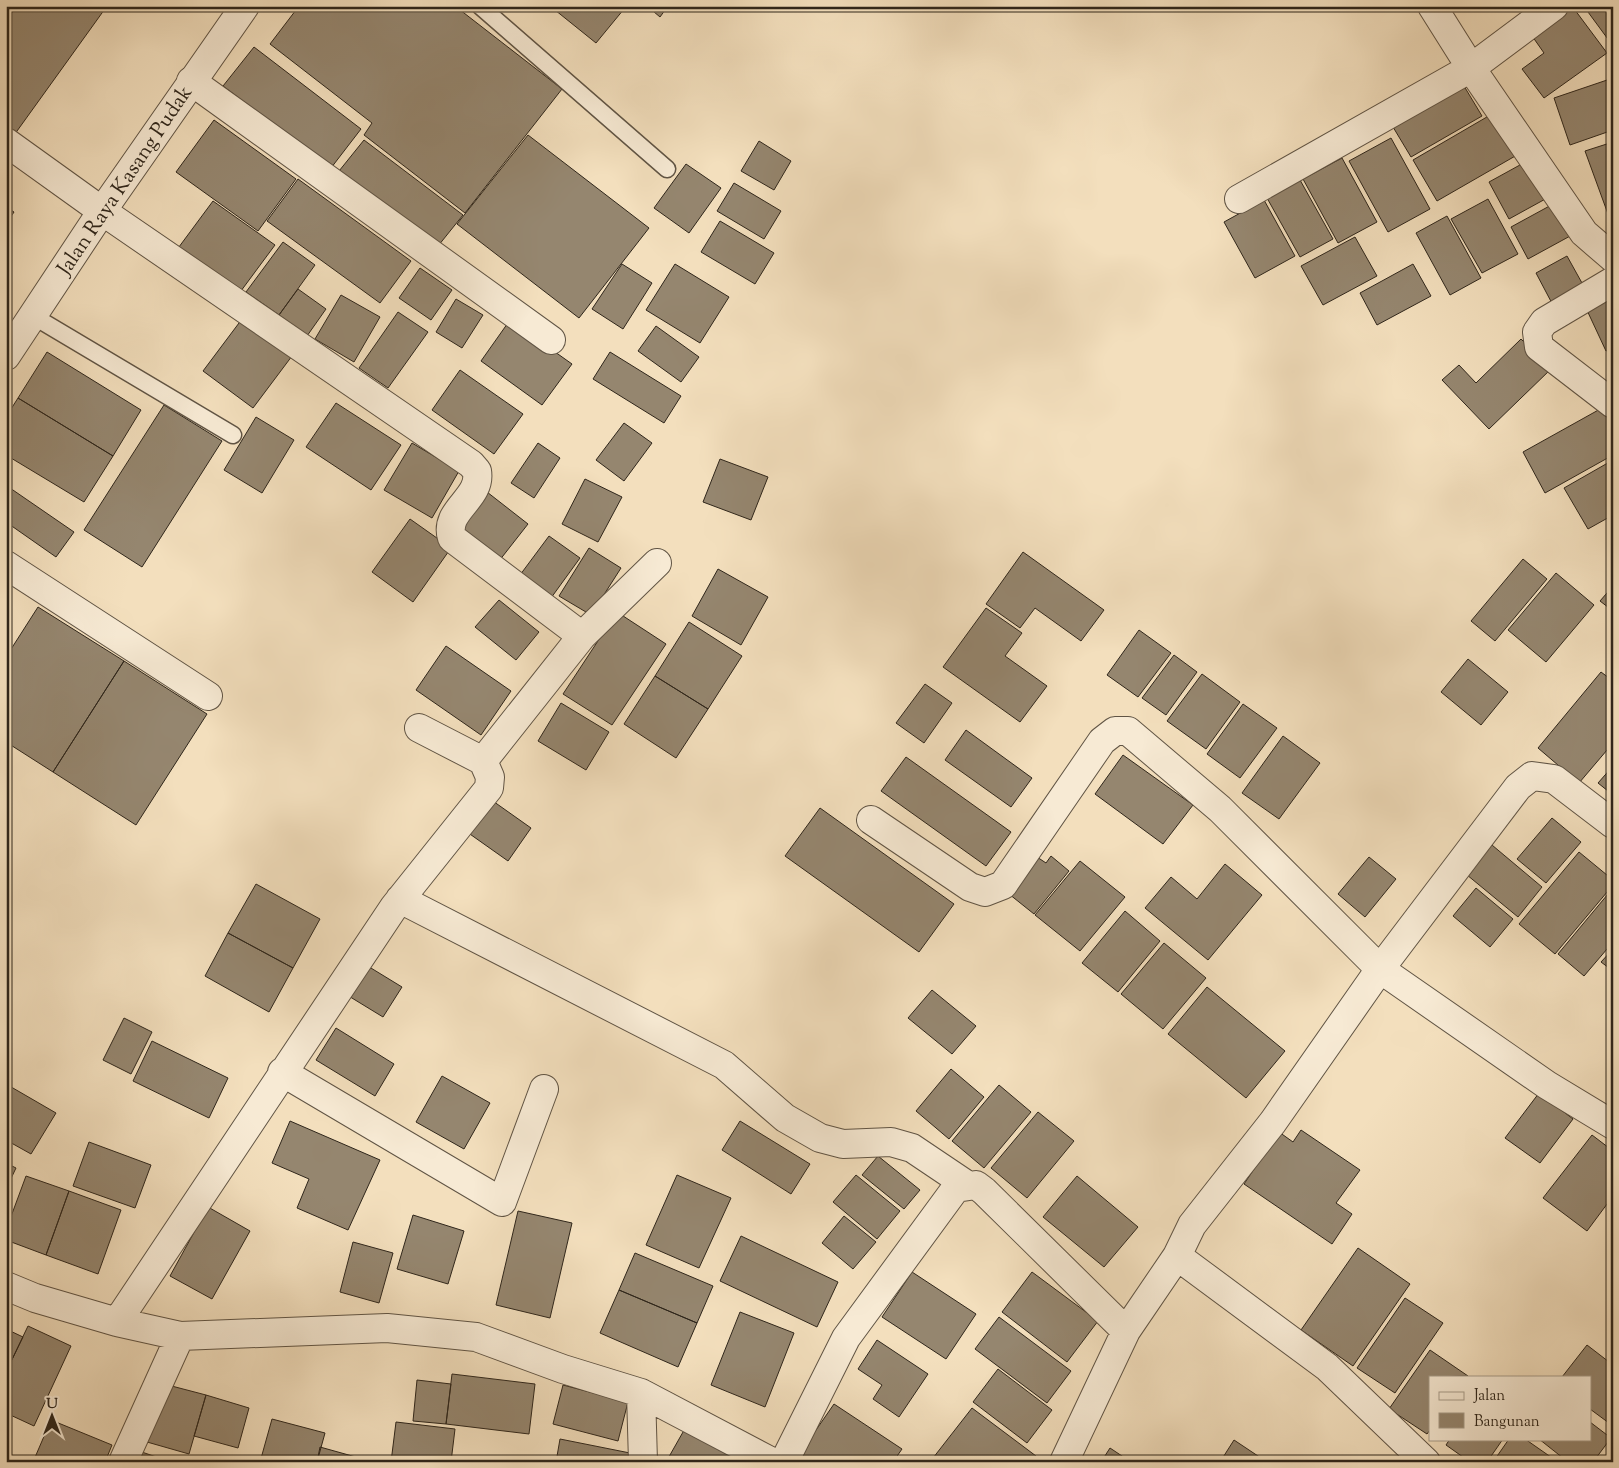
<svg xmlns="http://www.w3.org/2000/svg" width="1619" height="1468" viewBox="0 0 1619 1468" font-family="'Sorts Mill Goudy',serif">
<style>
.building{fill:#95866f;stroke:#2f261b}
.lines{fill:none;stroke-linecap:round;stroke-linejoin:round}
.service-casing{stroke:#605444;stroke-width:19}
.minor-casing{stroke:#605444;stroke-width:30}
.tertiary-casing{stroke:#605444;stroke-width:30}
.service{stroke:#f7ead4;stroke-width:16}
.minor{stroke:#f7ead4;stroke-width:28}
.tertiary{stroke:#f7ead4;stroke-width:28}
.labels{text-anchor:middle;stroke-width:5;stroke-linejoin:round;paint-order:stroke}
.street-label{font-size:21px;fill:#2f261b;stroke:#f7ead4}
</style>
<rect width="100%" height="100%" fill="#f3dfbd"/>
<filter id="stains"><feTurbulence type="fractalNoise" baseFrequency=".004" numOctaves="4"/><feColorMatrix values="0 0 0 0 .2 0 0 0 0 .09 0 0 0 0 .02 0 0 0 .5 -.17"/></filter>
<radialGradient id="worn" r=".72"><stop offset=".6" stop-color="#630" stop-opacity="0"/><stop offset="1" stop-color="#630" stop-opacity=".3"/></radialGradient>
<path class="building" d="M6 6H107L12 138 6 134Z
M299 6H455L562 89 465 213 364 135 372 123 270 44Z
M550 6H620L624 9 596 43Z
M647 6H668L660 17Z
M1567 6H1572L1607 53 1544 98 1522 69 1544 53 1530 33Z
M1595 6H1613V46L1588 12Z
M254 47 361 129 331 168 223 86Z
M1613 78V130L1570 145 1554 98Z
M1461 81 1482 116 1411 157 1390 122Z
M1492 114 1517 155 1437 201 1413 160Z
M214 120 296 179 258 231 176 172Z
M528 135 649 228 579 318 457 224Z
M1391 138 1430 209 1388 232 1349 161Z
M364 140 463 215 434 251 335 176Z
M759 141 791 161 774 190 741 171Z
M1613 142V225H1612L1585 151Z
M1342 158 1377 222 1338 243 1303 179Z
M1529 160 1549 197 1509 219 1489 182Z
M686 164 721 188 689 233 654 208Z
M298 179 411 261 380 303 267 221Z
M1300 180 1333 239 1300 257 1267 198Z
M734 183 781 211 764 239 717 211Z
M1488 199 1518 254 1482 273 1451 219Z
M1264 200 1295 256 1255 278 1224 222Z
M213 201 275 245 235 299 173 255Z
M1555 203 1572 235 1528 259 1511 227Z
M6 207 14 212 6 224Z
M1447 216 1481 278 1450 295 1416 233Z
M720 221 774 253 755 284 701 252Z
M1355 237 1377 276 1323 305 1301 266Z
M283 242 315 265 279 315 246 292Z
M1567 256 1587 292 1555 309 1536 273Z
M622 264 652 283 623 329 592 309Z
M675 264 729 297 700 343 646 310Z
M1413 264 1431 296 1377 325 1360 293Z
M420 268 452 290 431 320 399 298Z
M298 289 326 309 307 336 279 315Z
M1613 294V348L1606 351 1585 306Z
M341 295 380 317 354 362 315 339Z
M456 299 483 315 462 348 436 332Z
M398 312 428 332 388 388 359 368Z
M242 319 292 356 253 408 203 371Z
M510 320 572 364 542 405 481 361Z
M656 326 699 357 681 382 638 351Z
M1521 339 1551 369 1489 429 1442 380 1459 365 1476 383Z
M47 352 141 410 113 456 18 398Z
M610 352 681 396 664 423 593 379Z
M460 370 523 414 494 454 432 410Z
M18 398 113 456 84 502 6 455V417Z
M336 403 401 445 371 490 306 447Z
M164 405 222 441 142 567 84 530Z
M1602 408 1613 426V455L1545 493 1523 452Z
M256 417 294 440 262 493 224 470Z
M624 423 652 443 624 481 596 460Z
M412 443 459 471 432 518 384 490Z
M538 443 560 458 534 498 511 483Z
M720 459 768 477 751 520 703 502Z
M1613 460V515L1588 529 1564 488Z
M585 479 622 497 598 542 562 524Z
M10 488 74 532 56 557 6 522V494Z
M487 492 528 524 499 561 457 528Z
M410 519 451 548 413 602 372 572Z
M549 536 580 558 551 598 520 575Z
M589 548 621 568 591 615 559 596Z
M1023 552 1104 610 1081 641 1035 608 1020 628 986 604Z
M1523 559 1547 579 1495 641 1471 621Z
M718 569 768 597 741 645 692 616Z
M1556 573 1594 605 1546 662 1508 630Z
M1613 586V611L1600 601Z
M499 600 539 632 516 660 475 627Z
M38 607 124 661 53 772 6 742V657Z
M986 608 1022 633 1005 656 1047 686 1020 722 943 667Z
M617 612 666 644 612 725 563 694Z
M689 622 742 656 708 709 655 676Z
M1139 630 1171 653 1138 697 1107 675Z
M446 646 511 691 481 735 416 690Z
M1174 655 1197 672 1166 715 1142 698Z
M1468 659 1508 692 1481 725 1441 692Z
M124 661 207 714 136 825 53 772Z
M1601 672 1613 681V743L1579 783 1538 748Z
M1202 674 1240 702 1206 749 1167 721Z
M655 676 708 709 676 758 624 724Z
M925 684 952 703 924 743 896 723Z
M561 703 609 732 586 770 538 741Z
M1243 704 1277 728 1240 778 1207 754Z
M966 730 1032 778 1011 807 945 760Z
M1283 736 1320 763 1279 819 1242 793Z
M1123 755 1193 805 1163 844 1095 794Z
M906 757 1011 832 986 866 881 791Z
M1613 766V795L1598 783Z
M490 799 531 828 508 861 467 832Z
M820 808 954 904 919 952 785 856Z
M1552 818 1581 842 1546 883 1517 859Z
M1486 840 1542 887 1518 917 1461 870Z
M1579 852 1613 880V885L1555 954 1519 924Z
M1034 855 1046 863 1051 856 1069 871 1034 914 1004 890Z
M1369 857 1396 879 1365 917 1338 894Z
M1080 861 1125 897 1080 951 1035 915Z
M1225 864 1262 895 1208 960 1145 908 1171 877 1197 899Z
M256 884 320 919 293 968 228 933Z
M1476 888 1513 919 1490 947 1453 916Z
M1613 888V942L1584 976 1558 954Z
M1125 911 1160 941 1118 992 1082 963Z
M228 933 293 968 269 1012 205 976Z
M1164 943 1206 978 1163 1029 1121 994Z
M1613 949V971L1601 962Z
M366 965 402 987 383 1017 347 995Z
M1207 987 1285 1051 1246 1098 1168 1034Z
M932 990 976 1026 952 1054 908 1018Z
M124 1018 152 1032 131 1074 103 1060Z
M336 1028 394 1064 375 1096 316 1060Z
M152 1041 228 1078 209 1118 133 1081Z
M951 1069 984 1097 949 1139 916 1111Z
M442 1076 490 1103 464 1149 416 1122Z
M6 1084 56 1113 31 1154 6 1140Z
M999 1085 1031 1112 984 1168 952 1141Z
M1539 1093 1573 1119 1540 1163 1505 1138Z
M1038 1112 1074 1141 1027 1198 991 1168Z
M290 1121 380 1160 348 1230 297 1208 309 1179 272 1163Z
M740 1121 810 1164 791 1194 722 1150Z
M1301 1130 1360 1170 1336 1203 1352 1214 1332 1244 1244 1184 1279 1132 1293 1142Z
M1592 1135 1613 1151V1196L1587 1231 1543 1198Z
M89 1142 151 1165 135 1208 73 1186Z
M878 1156 920 1190 904 1209 862 1175Z
M6 1163 16 1168 6 1189Z
M677 1175 731 1198 699 1268 646 1245Z
M856 1175 900 1211 877 1239 833 1202Z
M26 1176 69 1191 46 1255 6 1240V1230Z
M1077 1176 1138 1227 1104 1267 1043 1217Z
M69 1191 121 1210 98 1274 46 1255Z
M208 1207 250 1231 212 1299 170 1276Z
M518 1211 572 1223 550 1318 496 1305Z
M413 1215 464 1231 448 1284 397 1269Z
M844 1216 876 1242 853 1269 822 1243Z
M741 1236 838 1282 817 1327 720 1281Z
M353 1242 393 1253 379 1303 340 1292Z
M1358 1248 1410 1284 1353 1366 1301 1330Z
M635 1253 713 1286 697 1323 619 1290Z
M912 1272 976 1314 946 1359 882 1317Z
M1032 1272 1098 1321 1067 1362 1002 1312Z
M619 1290 697 1323 678 1367 600 1333Z
M1405 1298 1443 1323 1395 1393 1357 1368Z
M740 1312 794 1333 765 1407 711 1385Z
M999 1317 1071 1371 1047 1403 975 1349Z
M28 1326 71 1346 34 1426 6 1413V1372Z
M6 1329 23 1337 6 1372Z
M877 1340 928 1374 899 1417 873 1399 882 1385 858 1369Z
M1587 1345 1613 1365V1426L1590 1409V1377H1562Z
M1430 1350 1468 1376 1430 1377V1430L1427 1434 1389 1409Z
M998 1369 1052 1410 1027 1443 973 1402Z
M452 1374 535 1384 529 1434 446 1424Z
M417 1380 451 1384 446 1424 413 1421Z
M164 1384 206 1395 189 1454 147 1442Z
M563 1385 628 1402 618 1441 553 1424Z
M206 1395 249 1408 238 1448 194 1436Z
M834 1404 902 1449 893 1462H807L798 1456Z
M972 1408 1036 1456 1032 1462H938L933 1458Z
M272 1419 325 1433 317 1462H260Z
M51 1420 112 1445 105 1462H33Z
M396 1422 455 1429 451 1462H391Z
M1590 1422 1611 1438 1593 1462H1568L1539 1439H1590Z
M687 1425 739 1454 735 1462H666Z
M560 1439 635 1454 633 1462H556Z
M1450 1439H1503L1487 1462H1470L1446 1445Z
M1509 1439H1525L1558 1462H1493Z
M1234 1440 1267 1462H1220Z
M320 1447 363 1459 362 1462H317Z
M1110 1448 1131 1462H1101Z
M133 1449 171 1462H128Z"/>
<g class="lines">
<defs>
<path id="service" d="M480 6 667 169
M33 316 233 435"/>
<path id="minor" d="M1432 6 1471 68 1584 233 1613 258
M191 81 551 340
M6 142 102 211 471 464 477 471C482 499 443 510 452 538L582 636
M1239 199 1471 68 1554 6
M1613 281 1544 322 1537 332 1539 347 1613 404
M6 565 208 696
M483 761 582 636 657 563
M871 820 970 887 985 892 1003 885 1102 741 1115 731H1128L1220 809 1380 969 1547 1085 1613 1125
M400 899 724 1065 785 1118 820 1138 843 1144 891 1142 912 1148 967 1185
M282 1072 502 1202 544 1089
M6 1286 35 1298 117 1322 180 1336 387 1328 476 1337 563 1369 641 1393 772 1462
M117 1322 394 907 489 788 490 777 483 761 419 728
M641 1393 643 1462
M123 1462 180 1336
M784 1462 846 1338 956 1188 976 1185 984 1191 1126 1331
M1064 1462 1126 1331 1177 1256
M1426 1462 1327 1367 1177 1256 1192 1225 1273 1122 1380 969 1518 787 1532 776 1554 779 1613 824"/>
<path id="tertiary" d="M6 356 102 211 245 6"/>
</defs>
<use href="#service" class="service-casing"/>
<use href="#minor" class="minor-casing"/>
<use href="#tertiary" class="tertiary-casing"/>
<use href="#service" class="service"/>
<use href="#minor" class="minor"/>
<use href="#tertiary" class="tertiary"/>
</g>
<g class="labels">
<g class="street-label">
<text transform="translate(124 180) rotate(-56)" y="7">Jalan Raya Kasang Pudak</text>
</g>
</g>
<rect width="1619" height="1468" fill="none" stroke="#f3dfbd" stroke-width="25"/>
<rect x="8" y="8" width="1604" height="1453" fill="none" stroke="#2f261b" stroke-width="2.5"/>
<rect x="12" y="12" width="1594" height="1443" fill="none" stroke="#2f261b"/>
<rect x="1429" y="1376" width="162" height="65" fill="#f7ead4" stroke="#a79c8a"/>
<rect x="1439" y="1392" width="25" height="8" fill="#f7ead4" stroke="#a79c8a"/>
<text x="1474" y="1400" font-size="15" fill="#2f261b">Jalan</text>
<rect x="1439" y="1413" width="25" height="15" fill="#95866f" stroke="#a79c8a"/>
<text x="1474" y="1426" font-size="15" fill="#2f261b">Bangunan</text>
<g transform="translate(52 1416)" stroke="#f7ead4" stroke-width="4" paint-order="stroke">
<path d="M0-4L9 19L0 12L-9 19Z" fill="#2f261b"/>
<text y="-8" font-size="14" font-weight="bold" text-anchor="middle" fill="#2f261b">U</text>
</g>
<rect width="100%" height="100%" filter="url(#stains)"/>
<rect width="100%" height="100%" fill="url(#worn)"/>
</svg>
